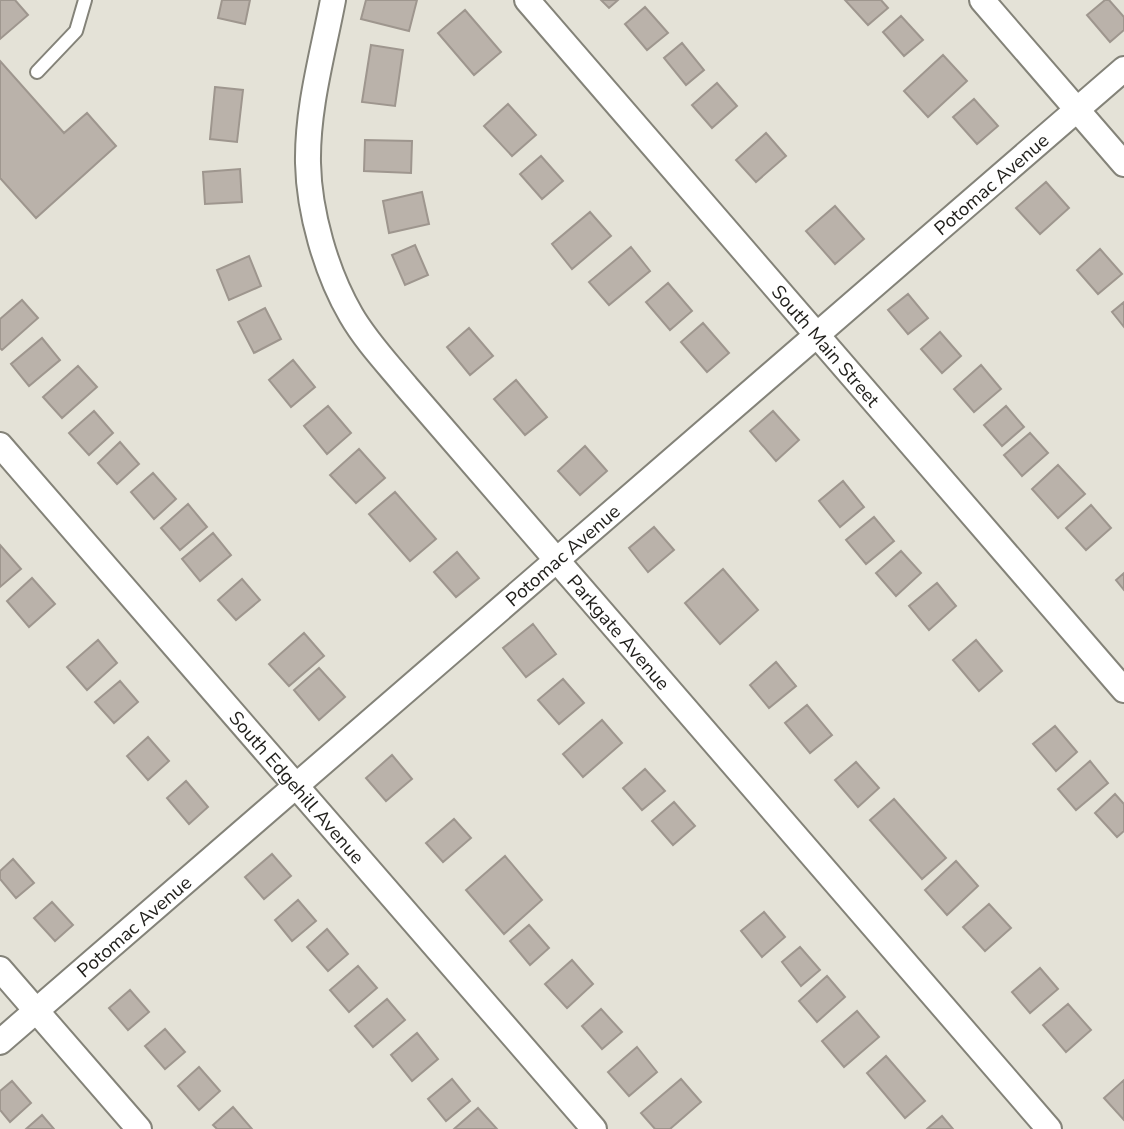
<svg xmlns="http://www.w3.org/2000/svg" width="1124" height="1129" viewBox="0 0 1124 1129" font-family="'Nunito Sans',sans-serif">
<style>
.building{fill:#bab2aa;stroke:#9e968e;stroke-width:2}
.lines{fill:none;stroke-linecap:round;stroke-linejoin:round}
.service-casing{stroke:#848379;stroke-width:16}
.minor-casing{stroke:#848379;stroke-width:28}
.service{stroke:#fff;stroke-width:12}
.minor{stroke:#fff;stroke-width:24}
.labels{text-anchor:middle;stroke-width:7;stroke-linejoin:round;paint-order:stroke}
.street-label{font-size:19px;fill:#1f1e1a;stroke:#f1efe4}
</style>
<rect width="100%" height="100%" fill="#e4e2d7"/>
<path class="building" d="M0 0H15L28 15 0 39Z
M222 0H250L245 24 218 18Z
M366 0H417L409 31 361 19Z
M601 0H618L609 8Z
M845 0H881L888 8 868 25Z
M1105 0H1109L1124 17V30L1110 42 1087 15Z
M645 7 668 33 647 50 625 24Z
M465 10 501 52 474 75 438 33Z
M901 16 923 40 904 56 883 32Z
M682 43 704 70 686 85 664 58Z
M371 45 403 50 395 106 362 102Z
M943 55 967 81 928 117 904 91Z
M0 61 64 133 87 113 116 146 36 218 0 178Z
M717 83 737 106 712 128 692 105Z
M215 87 243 90 237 142 210 139Z
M974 99 998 126 977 144 953 117Z
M508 104 536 135 512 156 484 126Z
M766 133 786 156 756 182 736 160Z
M365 140 412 141 411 173 364 171Z
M541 156 563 181 542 199 520 174Z
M240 169 242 202 205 204 203 172Z
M1046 182 1069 208 1040 234 1016 208Z
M422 192 429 224 389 233 383 201Z
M835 206 864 239 835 264 806 231Z
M590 212 611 236 572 269 552 244Z
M415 245 428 275 405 285 392 255Z
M631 247 650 271 609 305 589 282Z
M1100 249 1122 274 1098 294 1077 270Z
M249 256 261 286 229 300 217 270Z
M668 283 692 311 670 330 646 302Z
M908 294 928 318 908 334 888 310Z
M22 300 38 318 2 350 0 348V319Z
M1124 302V327L1112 312Z
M265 308 281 339 254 353 238 322Z
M703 323 729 353 707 372 681 342Z
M469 328 493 356 470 375 447 347Z
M940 332 961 356 942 373 921 349Z
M42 338 60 360 29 386 11 364Z
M293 360 315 387 291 407 269 380Z
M981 365 1001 389 974 412 954 389Z
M78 366 97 387 62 418 43 397Z
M516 380 547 417 525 435 494 399Z
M328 406 351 433 327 454 304 426Z
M1006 406 1024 427 1002 446 984 425Z
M94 411 113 433 89 455 69 433Z
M773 411 799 440 776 461 750 431Z
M1030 433 1048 453 1022 476 1004 455Z
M120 442 139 464 117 484 98 463Z
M585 446 607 471 580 495 558 471Z
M359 449 385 478 356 503 330 475Z
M1058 465 1085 494 1058 518 1032 489Z
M153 473 176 499 154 519 131 492Z
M843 481 864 507 840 527 819 501Z
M395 492 436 539 410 561 369 514Z
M188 504 207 527 180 550 161 528Z
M1091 505 1111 528 1086 550 1066 528Z
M874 517 894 541 866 564 846 540Z
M654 527 674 550 648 572 629 548Z
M213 533 231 555 200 581 182 559Z
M0 545 21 569 0 587Z
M901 551 921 573 896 596 876 573Z
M457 552 479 578 456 597 434 572Z
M723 569 758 610 720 644 685 603Z
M1124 573V590L1116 580Z
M32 578 55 604 29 627 7 601Z
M242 579 260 600 236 620 218 600Z
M937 583 956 606 929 630 909 606Z
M533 624 556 654 526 677 503 648Z
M304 633 324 656 289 686 269 664Z
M98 640 117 663 87 690 67 667Z
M976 640 1002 671 979 691 953 660Z
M776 662 796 686 769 708 750 685Z
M319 668 345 697 319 720 294 690Z
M563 679 584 703 559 724 538 700Z
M120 681 138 702 114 723 95 702Z
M807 705 832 735 810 753 785 723Z
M602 720 622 743 583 777 563 754Z
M1055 726 1077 752 1056 771 1033 744Z
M148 737 169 761 148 780 127 756Z
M392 755 412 779 386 801 366 778Z
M1090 761 1108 783 1076 810 1058 789Z
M856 762 879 788 858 807 835 780Z
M645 769 665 791 642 810 623 788Z
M186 781 208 807 189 824 167 798Z
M1115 794 1124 804V831L1117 837 1095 813Z
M894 799 946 858 922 879 870 820Z
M674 802 695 826 673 845 652 821Z
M454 819 471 838 443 862 426 843Z
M272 854 291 876 264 899 245 877Z
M505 856 542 900 504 934 466 890Z
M13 859 34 883 16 898 0 879V871Z
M956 861 978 886 947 915 925 890Z
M298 900 316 921 292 941 275 920Z
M52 902 73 925 55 941 34 918Z
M989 904 1011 928 985 951 963 927Z
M764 912 785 937 762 957 741 931Z
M529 925 549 948 530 965 510 941Z
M327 929 348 954 328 971 307 947Z
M800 947 820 970 801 986 782 962Z
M572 960 593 984 567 1008 545 984Z
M358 966 377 988 349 1012 330 990Z
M1040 968 1058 989 1030 1013 1012 992Z
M827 976 845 997 817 1022 799 1001Z
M130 990 149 1012 128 1030 109 1008Z
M387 999 405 1020 373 1047 355 1026Z
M1068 1004 1091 1030 1066 1052 1043 1025Z
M601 1009 622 1032 602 1049 582 1026Z
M857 1011 879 1037 844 1067 822 1041Z
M165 1029 185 1052 165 1069 145 1046Z
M417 1033 438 1059 412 1081 391 1055Z
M637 1047 657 1072 629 1096 608 1072Z
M886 1056 925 1101 905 1118 867 1073Z
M199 1067 220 1091 199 1110 178 1086Z
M452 1079 470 1101 446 1121 428 1099Z
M681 1079 701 1102 670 1129H655L641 1113Z
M1124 1080V1120L1104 1098Z
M12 1081 31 1103 10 1122 0 1110V1091Z
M233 1107 252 1129H217L213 1125Z
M478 1108 497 1129H454Z
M42 1115 54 1129H26Z
M942 1116 953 1129H927Z"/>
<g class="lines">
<defs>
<path id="service" d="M37 72 76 31 85 0"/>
<g id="minor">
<path id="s1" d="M333 0C323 53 307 108 308 163 309 212 326 272 351 315 366 341 387 363 406 386L1049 1129"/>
<path id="s2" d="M527 0 1124 690"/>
<path d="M982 0 1124 164"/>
<path id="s3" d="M0 445 594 1129"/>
<path d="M0 969 139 1129"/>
<path id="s4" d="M0 1042 1124 69"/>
</g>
</defs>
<use href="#service" class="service-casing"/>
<use href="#minor" class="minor-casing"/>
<use href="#service" class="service"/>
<use href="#minor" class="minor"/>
</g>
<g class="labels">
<g class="street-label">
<text dy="7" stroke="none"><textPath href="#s4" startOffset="1311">Potomac Avenue</textPath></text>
<text dy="7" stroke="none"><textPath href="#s2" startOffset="457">South Main Street</textPath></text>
<text dy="7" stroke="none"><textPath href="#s4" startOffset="744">Potomac Avenue</textPath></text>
<text dy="7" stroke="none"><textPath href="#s1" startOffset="740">Parkgate Avenue</textPath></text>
<text dy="7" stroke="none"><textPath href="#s3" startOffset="453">South Edgehill Avenue</textPath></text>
<text dy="7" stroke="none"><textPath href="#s4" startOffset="177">Potomac Avenue</textPath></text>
</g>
</g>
</svg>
